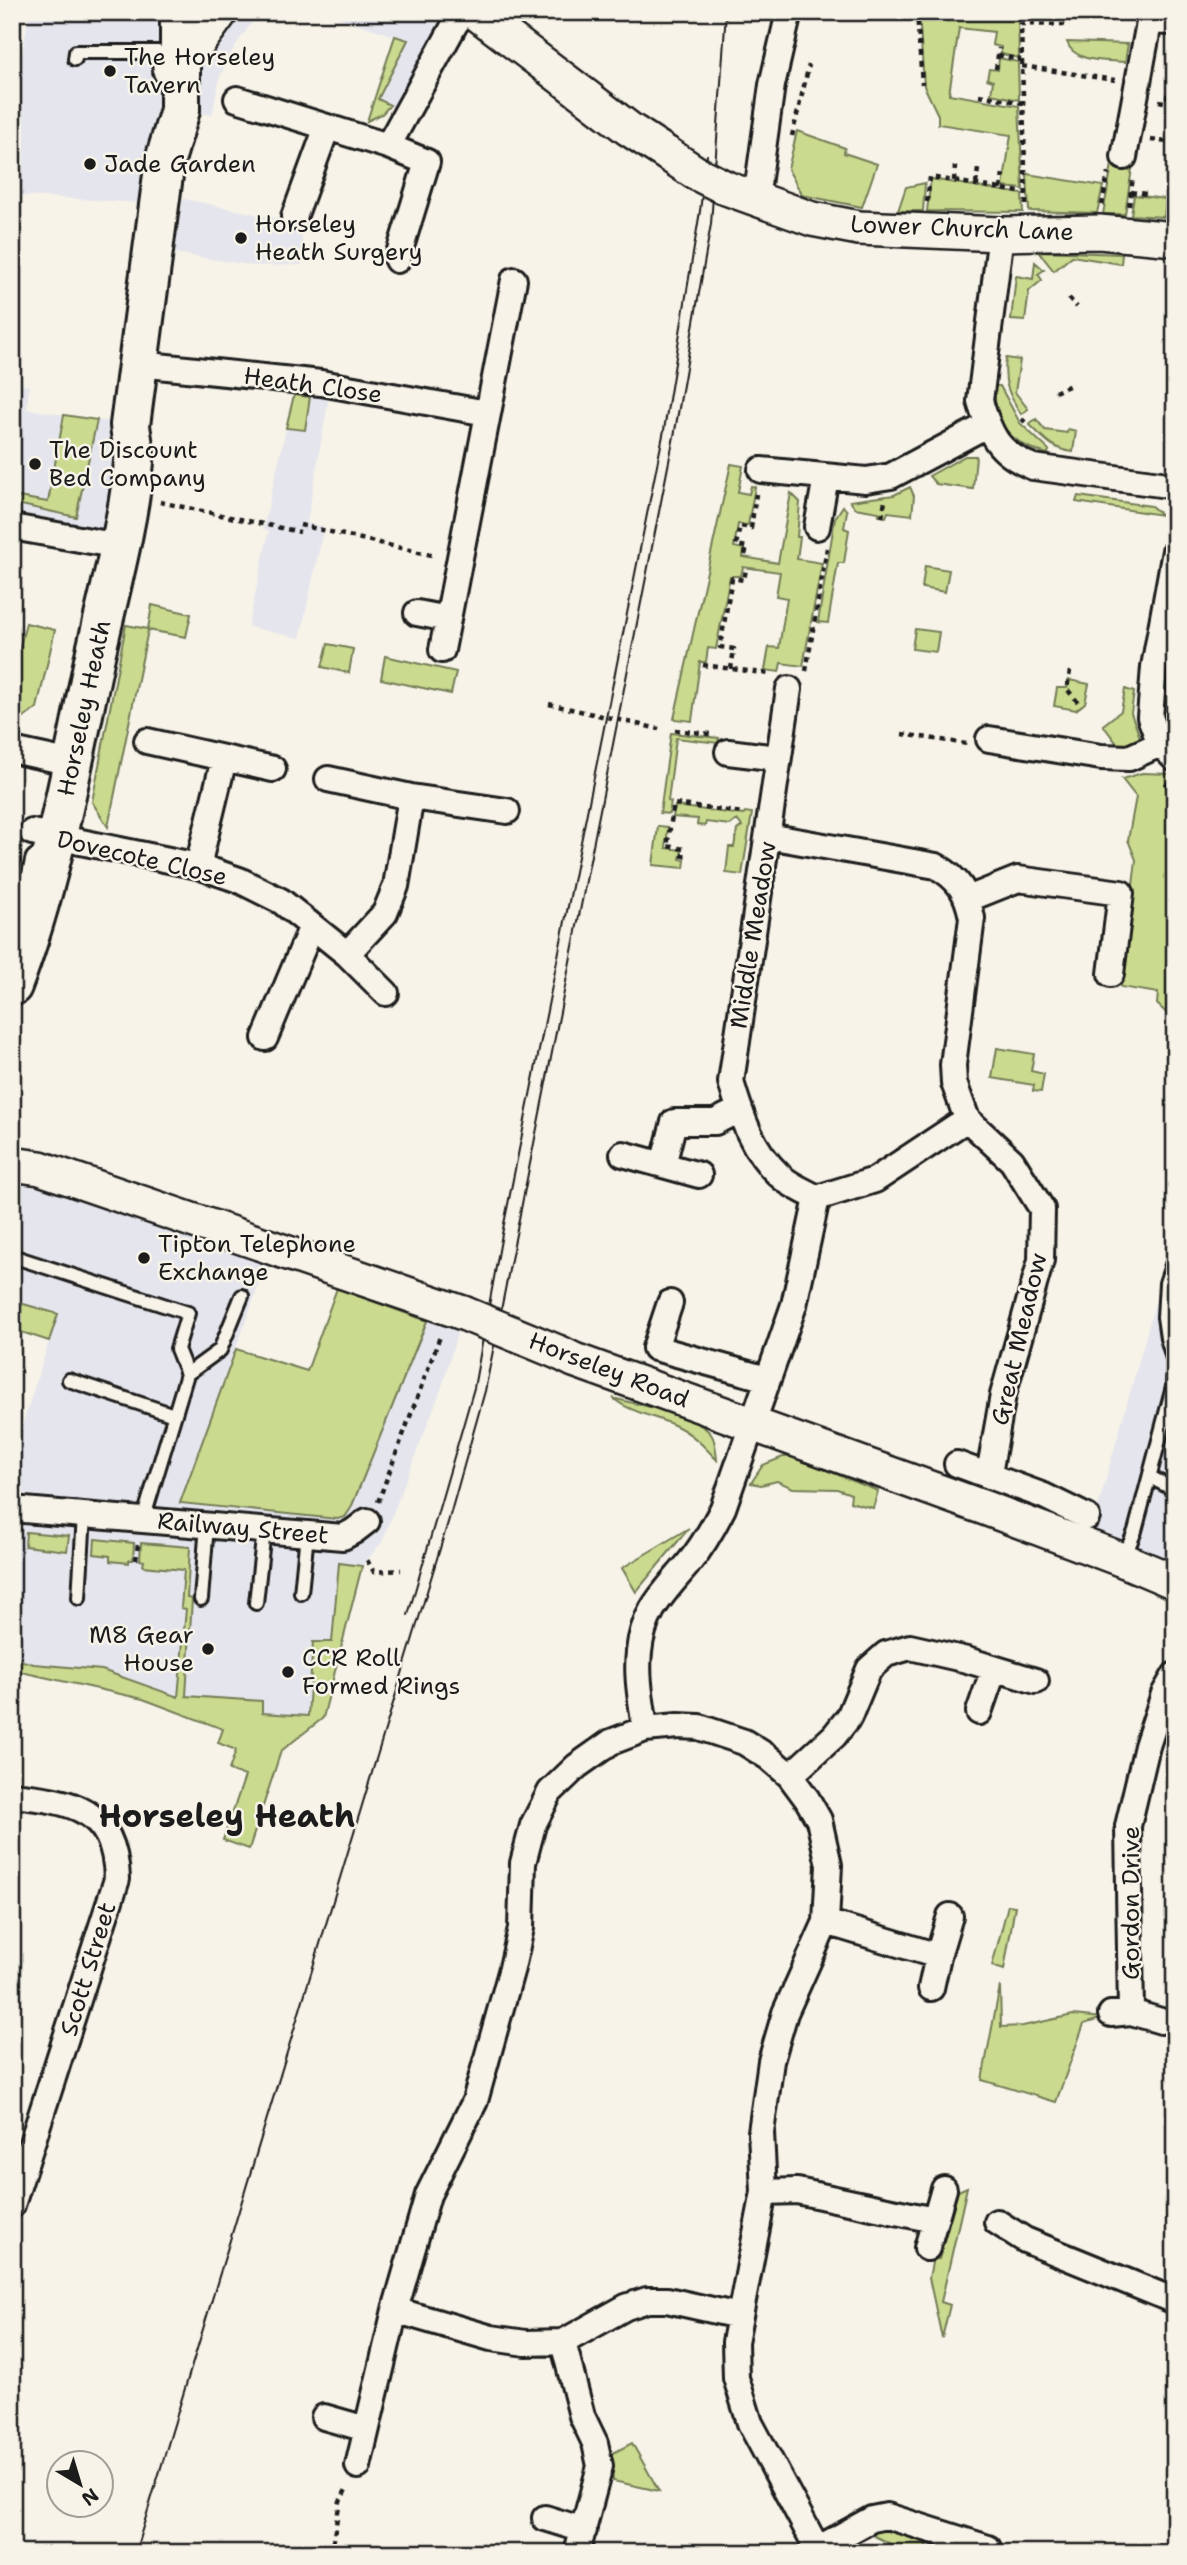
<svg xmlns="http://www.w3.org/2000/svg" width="1187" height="2565" viewBox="0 0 1187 2565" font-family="'Shantell Sans',sans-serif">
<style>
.built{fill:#e5e6ed}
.green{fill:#cadb8f;stroke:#737c56;stroke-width:2}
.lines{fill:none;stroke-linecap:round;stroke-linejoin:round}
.lane-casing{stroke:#1c1c1c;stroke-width:18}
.street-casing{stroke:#1c1c1c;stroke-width:30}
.secondary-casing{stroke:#1c1c1c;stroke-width:38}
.highway-casing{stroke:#1c1c1c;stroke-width:44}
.path{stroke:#1c1c1c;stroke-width:4.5;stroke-dasharray:5 5;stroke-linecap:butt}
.lane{stroke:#f7f3e8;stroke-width:12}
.street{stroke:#f7f3e8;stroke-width:24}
.secondary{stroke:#f7f3e8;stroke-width:33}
.highway{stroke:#f7f3e8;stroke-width:38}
.tram{stroke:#1c1c1c;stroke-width:2}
.secondary-bridge-casing{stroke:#1c1c1c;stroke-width:38;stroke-linecap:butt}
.path-bridge{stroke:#1c1c1c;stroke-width:4.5;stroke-dasharray:5 5;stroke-linecap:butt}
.secondary-bridge{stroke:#f7f3e8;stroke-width:33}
.poi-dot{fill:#1c1c1c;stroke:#f7f3e8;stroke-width:2.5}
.labels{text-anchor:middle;stroke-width:5;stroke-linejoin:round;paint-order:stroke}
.poi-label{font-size:24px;fill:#1c1c1c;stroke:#f7f3e8;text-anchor:start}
.street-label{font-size:24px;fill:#1c1c1c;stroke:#f7f3e8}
.district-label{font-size:32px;font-weight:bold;fill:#1c1c1c;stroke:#f7f3e8}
</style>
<rect width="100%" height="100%" fill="#f7f3e8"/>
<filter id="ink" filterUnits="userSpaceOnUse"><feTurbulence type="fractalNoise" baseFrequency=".0143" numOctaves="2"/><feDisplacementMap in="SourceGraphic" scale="14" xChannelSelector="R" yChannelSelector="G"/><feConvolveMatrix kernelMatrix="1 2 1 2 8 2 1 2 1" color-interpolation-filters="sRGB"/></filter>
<g filter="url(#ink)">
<path class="built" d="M29 12H259L234 48 220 76 212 115 180 110 161 194 279 219V224L302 225V265L255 266 154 250 159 204 12 195V119Z
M323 12H464L405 113 374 99 394 36Z
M297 381 331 385 307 523 324 527 300 638 248 627 269 531 263 529Z
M12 383 29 386 27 409 130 425 108 544 12 527Z
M12 1156 272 1248 236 1349 307 1371 344 1271 463 1313 442 1387 382 1542 362 1566 323 1718 281 1751 143 1699 12 1670V1458L49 1341 12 1329Z
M1175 1232V1582L1087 1546Z"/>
<path class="green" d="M919 12H1018L1019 58 1001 54V47L992 45 994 32 959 28 949 94 1019 106 1023 189 1003 187 1011 135 938 124V115L924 86Z
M395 36 408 40 378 99 390 105 382 114 367 121Z
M1067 42 1128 44 1125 62C1106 60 1074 63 1067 42Z
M999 58 1018 62 1019 100 991 94 993 81 987 79 989 69 998 70Z
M797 131 845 148 844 153 877 164 862 207 802 195 788 169Z
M1113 159 1133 162 1125 214H1103Z
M1027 174 1103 186 1097 213 1029 211Z
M931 179 1022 194 1023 212 927 211Z
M925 183 923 211H898L906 187Z
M1134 195 1166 199 1164 217 1131 215Z
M1038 251 1122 254 1121 264 1072 256 1054 271Z
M1035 262 1044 270 1038 274 1042 280 1029 291 1025 321 1011 320 1016 276 1033 279Z
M1006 358 1020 360 1015 392 1028 409 1021 414C1008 393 1003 383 1006 358Z
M995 386H1000L1020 423 1049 450 1048 454C1012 445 992 424 995 386Z
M294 395 310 397 305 430 286 428Z
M64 415 97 420 76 517 12 503V496L48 502Z
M1036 419 1045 430 1067 433 1068 429 1076 431 1073 452C1051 449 1045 439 1029 424Z
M965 456H976L973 489 936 484 929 476Z
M731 464 743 466 738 492 749 494 751 486 755 487 748 525 738 524 734 547 744 549 743 557 778 563 791 493 800 502 797 537H800L797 559 822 563 803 666 781 663 779 672 765 670 769 647 779 648 787 598 776 596 780 572 743 567 741 576H730L716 649 708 648 706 662H700L692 721 674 719Z
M910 487 914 496 912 515 888 512 886 517 879 516V512L855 508 850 501 894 495Z
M1078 496 1151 506 1162 515 1076 502Z
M843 506 847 511 844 528 849 530 844 563H838L828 623 818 622 835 518Z
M925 566 949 570 945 592 922 588Z
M152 605 191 614 186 637 148 630 108 827 92 802 126 625 148 629Z
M26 623 55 630 37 708 12 727V678Z
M915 629 939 632 936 652 912 649Z
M328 644 353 649 349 673 322 667Z
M385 656 456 672 451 694 381 679Z
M1069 680 1089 684 1085 703 1076 710 1054 706 1057 688H1067Z
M1125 689 1134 692 1131 713 1142 743 1121 749 1103 725 1121 711Z
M671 733 719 738 718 743 676 738 668 801 671 802 669 814 660 813Z
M1142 773 1171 774 1175 777V1021L1157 1004 1158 993 1121 987 1136 860 1128 840 1136 797 1122 779Z
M675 806 743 815 745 812 752 813 742 875 726 873 729 847H734L737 830 742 826 737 820 730 825 706 822 705 826 697 825 698 819 673 817Z
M658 826 668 827 666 848 682 850 680 859 685 860 684 868 653 865Z
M997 1048 1034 1054 1031 1071 1044 1074 1041 1092 1033 1091 1034 1085 992 1078Z
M337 1288 427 1321 351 1508 345 1517 337 1519 180 1503 236 1349 307 1371Z
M20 1303 58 1314 49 1341 12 1329V1310L17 1311Z
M613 1398C637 1405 696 1414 711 1434 716 1441 716 1451 717 1460 704 1446 692 1433 674 1425 654 1416 629 1412 613 1398Z
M783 1457H794L878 1491 873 1508 850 1502 851 1494 837 1489 793 1488 777 1481 761 1485 751 1483 763 1465Z
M689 1528 636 1592 622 1568Z
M26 1532 69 1536 67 1551 25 1546Z
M95 1539 134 1543 133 1560H129V1563L110 1561V1556L94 1554Z
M141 1543 190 1547 187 1598 192 1599 186 1696 262 1701V1713L308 1716 313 1642H332L339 1563 362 1566 323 1718 281 1751 249 1849 223 1840 245 1776 229 1770 236 1750 218 1743 223 1729 143 1699 12 1670V1658L34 1664 102 1670 178 1697 186 1609 181 1608 184 1570 143 1566 144 1561 140 1560Z
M1008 1905 1015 1906 1004 1970 992 1966Z
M1000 1986 1001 2027 1023 2026 1073 2015 1103 2018 1084 2024 1056 2102 982 2080Z
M967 2187 941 2302 950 2305 942 2338 929 2278 933 2258 939 2259 958 2191Z
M632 2443 659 2491 613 2481 611 2454Z
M887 2524C905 2530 923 2533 930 2553H909L874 2536 871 2531Z"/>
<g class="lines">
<defs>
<path id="lane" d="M75 59 76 52H158
M12 1256 188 1313 177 1349 187 1374 143 1520
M187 1374 220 1350 242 1296
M69 1380 174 1415
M1150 1477 1175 1490
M1123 1560 1135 1531 1173 1387 1174 1362 1167 1338 1164 1317 1166 1283 1175 1256
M301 1593 307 1534
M79 1598 84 1515
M201 1599 207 1525
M256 1603 264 1530"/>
<path id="street" d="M1149 21 1175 22
M237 99 388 146 427 162 397 260
M388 146 455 24 464 12
M1124 157 1151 12
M756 199 772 85 789 12
M294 217 327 127
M1001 234 980 401C990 435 998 453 1033 467L1175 486
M139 364 321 383 487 413
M761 470 866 480 891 476 987 425
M12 527 119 546
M817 527 826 477
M1175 551 1154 667 1150 717 1160 744 1175 759
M417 613 448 619
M442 650 514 280
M789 689 731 1082C741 1116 752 1150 779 1175 789 1185 805 1191 817 1198L875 1180 967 1119
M989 739 1101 757 1129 758 1160 744
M147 741 273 769
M12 750 72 763
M728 752 778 758
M328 779 411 797 507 811
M32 832 198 866 239 880 281 901 347 954 386 993
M768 836 936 866C959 879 967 892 972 918L953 1065 954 1083 967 1119 1012 1161 1042 1209 1041 1260 1003 1395 989 1474
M198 866 224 759
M16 893 34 880 38 861
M968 899 1018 879 1121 893 1111 974
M347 954 385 913 396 886 411 797
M265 1038 312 926
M623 1154 699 1175
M663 1165 674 1122H715L739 1110
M670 1303 655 1348 767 1379
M957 1464 1044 1496 1087 1517
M12 1509 343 1537 354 1531 367 1521
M979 1712 994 1669
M645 1729C642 1704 636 1678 639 1652 643 1611 664 1593 688 1564 703 1546 713 1528 723 1508L794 1305 817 1198
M790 1776 834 1736 849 1717 869 1669 886 1654 910 1647 967 1660 1036 1681
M12 1795C72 1801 115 1808 117 1879L12 2205
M826 1922 938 1956 931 1988
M938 1956 950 1916
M1131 2012 1128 1826 1147 1746 1164 1694 1175 1675
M1111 2014 1131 2012 1161 2021
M764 2192 797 2191 934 2220
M997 2222 1025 2240 1175 2301
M927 2248 944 2189
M395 2310 491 2338 526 2343 563 2342 626 2307 647 2300H667L739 2316
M563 2342 582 2416 595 2443 600 2466 577 2553
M324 2417 366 2429
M358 2466 395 2310 428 2195 475 2101 512 1968 521 1928 523 1863 533 1825 550 1792 577 1766 611 1742 645 1729 678 1726 699 1727 744 1742 768 1757 790 1776 807 1799 819 1820 829 1865 826 1922 785 2013 771 2061 761 2132 764 2192 735 2342 736 2378 750 2423 817 2548
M545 2518 584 2530
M810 2553 872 2519 887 2516 988 2548"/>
<path id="secondary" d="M475 12 629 129 669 155
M170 70V61L181 51 196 46 221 12
M726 188 812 219 859 228 1001 234 1099 232 1175 239
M12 1164 40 1168 463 1313
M560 1353 574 1360 985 1508 1123 1560 1175 1582"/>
<path id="highway" d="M12 986C52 881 72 765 95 656 109 593 128 525 134 462 135 450 131 437 130 425L165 160 180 110V12"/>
</defs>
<use href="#lane" class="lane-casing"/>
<use href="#street" class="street-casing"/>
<use href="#secondary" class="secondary-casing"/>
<use href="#highway" class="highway-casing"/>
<path class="path" d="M917 12 922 84
M998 55 1021 60
M1022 66 1115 80
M996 69 999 48
M979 95 1022 103
M1165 96 1175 97
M1159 101 1175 104
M792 136 809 65
M1151 140 1175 143
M954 181 955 166
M976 184 978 169
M1001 189 1003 173
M1131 192 1147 194
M927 202 930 177 1025 193
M1026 205 1021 24 1063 25V12
M1102 205 1108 173
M1129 206 1133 177
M1170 210 1175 177
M1069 298 1077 307
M1055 392 1073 384
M1022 422 1025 419
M160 502 300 532
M882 517 885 501
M300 525 436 556
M745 555 747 547 736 545 740 526 751 528 756 494
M703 665 770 674
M731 669 734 649 720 647 732 578 744 580 746 569
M806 671 827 548
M1070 671 1067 689 1081 706
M675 730 710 734
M902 734 967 744
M1165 783 1175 793
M683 858 684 849 667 846 674 804 743 813
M378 1502 441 1334
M136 1560 138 1544
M367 1560 374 1572 401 1570
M331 2553 340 2501 348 2486"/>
<use href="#lane" class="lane"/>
<use href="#street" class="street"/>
<use href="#secondary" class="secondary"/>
<use href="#highway" class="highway"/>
<path class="tram" d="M408 1615 474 1388 502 1234 664 430 700 211 707 155
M135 2553 449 1519 485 1391 675 431 711 224 726 12"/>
<defs>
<path id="secondary-bridge" d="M669 155 696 173 726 188
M463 1313 560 1353"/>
</defs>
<use href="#secondary-bridge" class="secondary-bridge-casing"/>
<path class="path-bridge" d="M549 704 659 729"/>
<use href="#secondary-bridge" class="secondary-bridge"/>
</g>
</g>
<g class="poi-dot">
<circle cx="110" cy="71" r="7"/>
<circle cx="90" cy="164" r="7"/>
<circle cx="241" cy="238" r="7"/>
<circle cx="35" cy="464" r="7"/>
<circle cx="144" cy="1258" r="7"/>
<circle cx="208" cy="1649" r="7"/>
<circle cx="288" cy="1672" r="7"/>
</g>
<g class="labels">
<g class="poi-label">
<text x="124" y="65">The Horseley<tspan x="124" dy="28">Tavern</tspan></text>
<text x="104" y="172">Jade Garden</text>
<text x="255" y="232">Horseley<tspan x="255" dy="28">Heath Surgery</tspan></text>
<text x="49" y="458">The Discount<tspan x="49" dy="28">Bed Company</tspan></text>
<text x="158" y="1252">Tipton Telephone<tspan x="158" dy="28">Exchange</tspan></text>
<text x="194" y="1643" text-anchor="end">M8 Gear<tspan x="194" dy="28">House</tspan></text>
<text x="302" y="1666">CCR Roll<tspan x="302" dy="28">Formed Rings</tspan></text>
</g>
<g class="street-label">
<text transform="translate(962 228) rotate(2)" y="8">Lower Church Lane</text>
<text transform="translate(313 385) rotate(8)" y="8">Heath Close</text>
<text transform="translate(84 708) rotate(-78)" y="8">Horseley Heath</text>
<text transform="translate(142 858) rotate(13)" y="8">Dovecote Close</text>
<text transform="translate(753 935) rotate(-81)" y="8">Middle Meadow</text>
<text transform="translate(1019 1339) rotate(-77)" y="8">Great Meadow</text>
<text transform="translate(609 1370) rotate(21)" y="8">Horseley Road</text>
<text transform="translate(243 1528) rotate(5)" y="8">Railway Street</text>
<text transform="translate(1131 1903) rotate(-90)" y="8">Gordon Drive</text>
<text transform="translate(88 1969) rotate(-73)" y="8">Scott Street</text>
</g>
<g class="district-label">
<text x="227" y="1827">Horseley Heath</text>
</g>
</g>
<rect width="1187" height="2565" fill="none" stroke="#f7f3e8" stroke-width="42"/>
<rect x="21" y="21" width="1145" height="2523" fill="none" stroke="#1c1c1c" stroke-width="2.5" filter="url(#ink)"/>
<g transform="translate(80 2484) rotate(142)"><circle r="33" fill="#f7f3e8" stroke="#9f9d96" stroke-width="2"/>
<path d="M0-5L12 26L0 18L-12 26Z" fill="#1c1c1c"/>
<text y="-10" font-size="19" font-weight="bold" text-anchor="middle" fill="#1c1c1c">N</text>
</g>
</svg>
